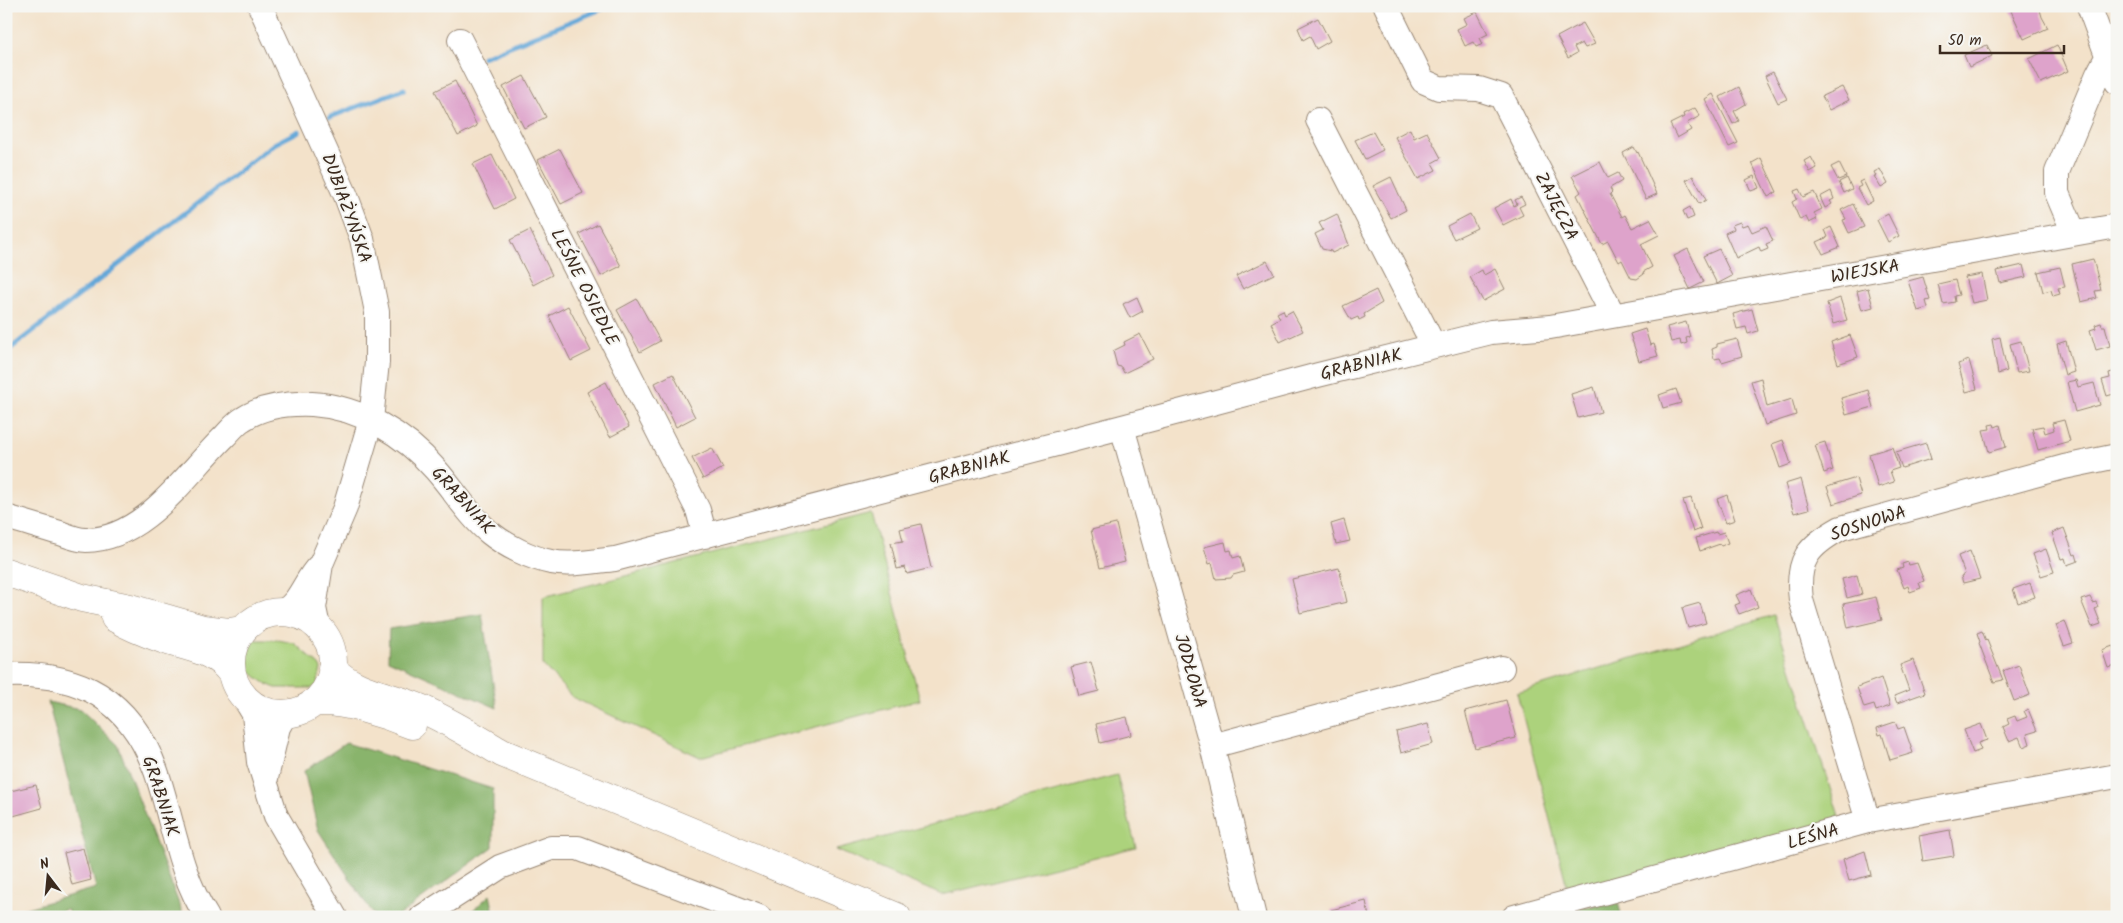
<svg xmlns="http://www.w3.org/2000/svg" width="2123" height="923" viewBox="0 0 2123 923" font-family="Kalam,sans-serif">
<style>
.green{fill:#acd27c;stroke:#747e4d}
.forest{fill:#89b46c;stroke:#626f45}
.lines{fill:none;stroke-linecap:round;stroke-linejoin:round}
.stream{stroke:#64a7d8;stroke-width:5}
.building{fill:#dea3cb}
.minor-casing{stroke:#978674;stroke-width:26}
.major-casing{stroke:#978674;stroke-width:29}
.minor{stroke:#fff;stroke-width:24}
.major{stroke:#fff;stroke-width:28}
.labels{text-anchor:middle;stroke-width:4;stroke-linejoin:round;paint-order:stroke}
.street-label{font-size:18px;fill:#3b2a1e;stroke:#f6f6f2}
</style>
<rect width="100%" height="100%" fill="#f6f6f2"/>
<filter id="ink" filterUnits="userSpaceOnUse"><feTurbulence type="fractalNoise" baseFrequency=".02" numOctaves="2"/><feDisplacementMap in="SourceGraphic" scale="10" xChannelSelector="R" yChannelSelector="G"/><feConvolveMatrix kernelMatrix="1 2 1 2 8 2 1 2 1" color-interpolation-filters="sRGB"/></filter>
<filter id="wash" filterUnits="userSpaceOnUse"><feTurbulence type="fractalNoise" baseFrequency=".0096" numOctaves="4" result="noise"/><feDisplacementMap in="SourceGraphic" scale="20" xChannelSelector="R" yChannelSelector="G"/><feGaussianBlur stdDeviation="1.12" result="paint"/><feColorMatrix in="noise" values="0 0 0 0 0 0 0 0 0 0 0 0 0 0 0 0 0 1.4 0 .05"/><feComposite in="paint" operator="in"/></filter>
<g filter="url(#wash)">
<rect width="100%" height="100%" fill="#f3e2ca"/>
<path class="green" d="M871 513 920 700 700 757 572 697 543 665V597Z
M1774 615 1841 822 1569 894 1517 693Z
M254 640H278L294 643 319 665 321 669 317 685 312 688H276C263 684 250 672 241 662 241 652 244 644 254 640Z
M1117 775 1136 847 942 895 836 850Z"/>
<path class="forest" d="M482 614 497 708 388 660 389 629Z
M48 702 80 709 118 745 184 917H70L67 909 47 917H6V914L96 888Z
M346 743 493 789V847L397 917H375L318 830 304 771Z
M490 895 495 917H465Z
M1617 899 1622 917H1549Z"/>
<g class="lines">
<path class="stream" d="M483 57 609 6
M330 117 404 89
M6 352 274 144 299 131"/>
</g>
<g id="blocks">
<path class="building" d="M2022 6H2039L2042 17 2048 28 2024 39 2011 11Z
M1477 12 1488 34 1480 38 1483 44 1476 47 1473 42 1465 46 1457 29 1467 24 1464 18Z
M1318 18 1330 41 1316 49 1310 36 1303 40 1298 28Z
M1583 23 1595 44 1585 48 1582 43 1574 47 1577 53 1568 58 1557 37Z
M1987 45 1992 56 1969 67 1964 55Z
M2057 45 2068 71 2041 83 2029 59Z
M1773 72 1787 99 1778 103 1765 76Z
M524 76 546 117 524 128 503 87Z
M455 81 477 126 458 136 435 91Z
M1739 87 1746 104 1734 111 1739 121 1733 124 1720 97Z
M1842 87 1849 100 1829 110 1822 96Z
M1713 94 1738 143 1729 147 1705 99Z
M1695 108 1700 116 1687 123 1691 130 1677 138 1670 124 1684 117 1683 114Z
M1410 129 1414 138 1427 132 1441 158 1432 163 1436 170 1418 179 1395 137Z
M1373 132 1383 150 1365 159 1355 140Z
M1634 147 1637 153 1638 152 1657 194 1646 199 1623 153Z
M560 149 583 193 561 204 538 160Z
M492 155 514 199 495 209 473 164Z
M1811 157 1817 168 1810 172 1804 161Z
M1761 158 1777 192 1768 197 1752 163Z
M1600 162 1608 178 1618 173 1622 181 1610 188 1612 192 1610 194 1622 217 1625 215 1632 228 1650 219 1659 235 1641 244 1652 267 1643 272 1644 274 1637 279 1631 278 1622 260 1619 262 1608 241 1602 244 1577 195 1581 192 1572 176Z
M1839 163 1846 177 1838 180 1831 167Z
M1880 169 1888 184 1881 188 1874 176H1876L1874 172Z
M1693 176 1706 200 1699 204 1686 180Z
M1754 176 1759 188 1751 191 1746 180Z
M1391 177 1406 210 1391 218 1373 186Z
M1847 178 1852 189 1844 193 1839 182Z
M1863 180 1873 201 1866 205 1857 188 1861 186 1859 182Z
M1799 189 1803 197 1814 192 1822 209 1814 213 1817 219 1809 223 1806 217 1800 220 1792 202 1797 199 1794 191Z
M1831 191 1834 199 1830 201 1832 204 1825 208 1820 197Z
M1521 197 1525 204 1519 207 1523 215 1503 225 1494 208 1511 199 1514 206 1517 204 1515 200Z
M1853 204 1864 227 1849 233 1843 220 1846 219 1841 210Z
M1690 207 1694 217 1687 220 1683 211Z
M1337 214 1349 245 1332 253 1331 251 1322 249 1315 234 1323 230 1319 223Z
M1470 214 1477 228 1454 239 1447 226Z
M1888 214 1899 236 1888 242 1877 220Z
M1740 222 1742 226 1748 224 1752 232 1766 226 1773 241 1766 244 1768 249 1761 252 1759 247 1736 258 1725 233 1734 229 1732 225Z
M598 224 621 266 601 276 579 234Z
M1831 227 1840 247 1823 254 1817 242 1828 237 1825 230Z
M530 230 552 275 533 285 510 240Z
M1688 249 1704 282 1690 289 1674 256Z
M1719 249 1732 276 1717 284 1703 256Z
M2093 259 2101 290 2095 291 2097 298 2081 302 2072 264Z
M1267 261 1274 274 1243 289 1236 276Z
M2023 265 2026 277 2000 283 1997 271Z
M2060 267 2065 287 2058 288 2060 294 2053 296 2051 290 2043 292 2038 272Z
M1495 269 1505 289 1483 301 1470 277 1482 270 1484 275Z
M1982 274 1987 300 1972 303 1965 277Z
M1923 277 1930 300 1926 301 1928 308 1918 311 1908 281Z
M1955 280 1959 295 1954 296 1955 302 1943 304 1938 284Z
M1868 288 1873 307 1862 310 1857 291Z
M1376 290 1382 303 1364 314 1365 317 1359 320 1358 317 1351 320 1343 306Z
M1137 297 1143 311 1130 318 1123 304Z
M1840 298 1847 320 1833 324 1827 303Z
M637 299 660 341 640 352 617 310Z
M568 306 591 351 571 361 549 316Z
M1752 309 1758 331 1748 334 1746 327 1737 329 1733 314Z
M1283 310 1285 315 1292 311 1303 331 1280 342 1271 323 1280 318 1277 313Z
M1686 322 1690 337 1686 338 1687 343 1681 345 1680 340 1671 342 1667 327Z
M2101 323 2102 326H2105L2110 346 2096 350 2090 330 2096 328 2095 325Z
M1645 329 1650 345 1654 344 1658 356 1639 361 1630 334Z
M1140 334 1153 359 1124 373 1121 367 1117 366 1113 351 1125 345 1124 342Z
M1850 335 1858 357 1838 364 1831 342Z
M2000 337 2007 371 1998 374 1992 339Z
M1737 339 1742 356 1722 362 1720 358 1714 359 1712 349 1717 347V344Z
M2021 341 2029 371 2017 373 2010 344Z
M2066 341 2074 372 2065 375 2057 344Z
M1969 360 1977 389 1966 392 1958 364Z
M2116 371 2117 393 2107 396 2102 380 2110 378 2109 373Z
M673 374 695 417 676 427 655 383Z
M1761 378 1767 407 1792 399 1796 415 1765 425 1751 381Z
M2076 380 2078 387 2094 383 2100 405 2075 412 2067 382Z
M606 382 629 427 610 437 587 392Z
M1594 387 1601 412 1578 418 1571 394Z
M1676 389 1681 403 1663 408 1659 395Z
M1868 390 1873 407 1846 415 1841 398Z
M2064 420 2070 441 2038 450 2032 428 2043 426 2045 433 2054 430 2052 423Z
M1994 424 1995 427 2000 425 2006 447 1989 452 1983 430 1990 429 1989 425Z
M1783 440 1791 464 1780 468 1772 444Z
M1825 442 1833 470 1824 473 1815 445Z
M1926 443 1931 459 1902 468 1896 452Z
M1892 447 1899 468 1890 471 1894 482 1878 487 1869 454Z
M712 448 723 468 703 479 692 458Z
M1856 478 1861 495 1833 504 1827 487Z
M1801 479 1809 509 1794 513 1785 484Z
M1727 495 1735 520 1726 523 1717 499Z
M1691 498 1701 529 1693 532 1683 500Z
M1344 520 1350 541 1336 544 1331 524Z
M921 524 931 568 907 574 905 567 897 569 891 543 903 541 900 529Z
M1116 524 1125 562 1100 568 1091 530Z
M2064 528 2074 555 2076 554 2078 561 2067 565 2065 558 2061 559 2052 533Z
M1716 532 1717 534 1724 532 1728 543 1721 546 1720 544 1700 551 1696 538Z
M1225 542 1227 551 1231 550 1233 558 1240 556 1244 572 1233 575 1231 578 1216 579 1212 563 1209 564 1204 547Z
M2046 549 2054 572 2041 576 2033 554Z
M1970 551 1980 579 1963 583 1961 576 1965 574 1958 556Z
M1908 562 1909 565 1917 563 1924 581 1919 583 1921 588 1910 592 1908 586 1904 588 1897 570 1903 568 1902 564Z
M1339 568 1347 602 1300 613 1292 579Z
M1857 575 1862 594 1847 598 1842 579Z
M2030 583 2035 597 2018 603 2013 589Z
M1751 589 1758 607 1739 614 1735 605 1740 603 1736 595Z
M1876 597 1882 620 1848 628 1843 604Z
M2090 597 2093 603 2096 602 2098 607 2095 609 2101 624 2092 627 2081 600Z
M1700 603 1706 623 1688 628 1682 608Z
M2065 621 2073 643 2064 646 2056 625Z
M1982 631 1986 641 1987 640 2003 680 1994 682 1992 677 1979 643 1980 642 1977 633Z
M2113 646 2114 650 2117 649V665L2108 668 2102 650Z
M1913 660 1925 693 1897 703 1894 696 1909 690 1900 665Z
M1091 662 1099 691 1079 696 1071 667Z
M2019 665 2030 695 2014 701 2003 671Z
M1881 678 1890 706 1876 711 1874 705 1864 708 1857 687Z
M1506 700 1516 738 1475 748 1465 711Z
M2028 709 2037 731 2027 734 2030 744 2023 747 2019 737 2009 741 2003 727 2009 724 2007 719 2015 716 2017 721 2027 717 2024 711Z
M1127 717 1131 735 1100 743 1096 724Z
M1895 722 1898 729 1904 727 1913 753 1890 760 1882 734 1879 735 1877 728Z
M1428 724 1433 744 1401 753 1396 732Z
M1981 724 1987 740 1978 743 1981 750 1973 753 1964 730Z
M36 785 42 808 6 818V792Z
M1950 830 1954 856 1923 861 1919 836Z
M83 848 91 880 72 885 64 853Z
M1865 851 1871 875 1849 881 1843 859Z
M1366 901 1369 917H1333L1331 910Z"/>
</g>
</g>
<g filter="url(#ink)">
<use href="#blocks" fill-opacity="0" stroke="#978674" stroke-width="1"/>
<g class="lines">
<defs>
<path id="minor" d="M260 6 346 196 362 239 377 312V362L371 420 345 508 321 564 314 608 318 627
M1386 6 1423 81 1439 88 1479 89 1501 96 1613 315
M2089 6 2117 82
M460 40 698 510 705 536
M1318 120 1434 346
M2074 233 2057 193V172L2098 74 2107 57
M1122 427 1212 746 1254 917
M6 517C24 522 42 528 60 533 68 536 78 540 86 540 144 540 186 474 224 437 230 431 236 423 243 419 263 406 289 403 312 404 360 407 406 435 436 470 453 489 470 517 490 533 506 546 531 558 551 562 571 566 595 561 615 559L1122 427 1318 375 1491 332 1550 327 2117 226
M283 611C300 603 305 580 318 567
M6 675C80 672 130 699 156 771 173 820 178 872 207 917
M245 699 254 714 259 762 276 816 335 917
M1212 746 1502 668
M266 778 278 727 286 713
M1868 821 1801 600C1796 560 1808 546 1841 528L2064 467 2117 456
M422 917 500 867 551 848H578L759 917
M1514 917 1868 821 2117 776"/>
<path id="major" d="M6 572 82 598 130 608 203 629 229 632 242 630
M231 663a51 51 0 1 1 102 0a51 51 0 1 1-102 0Z
M115 618C130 627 148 634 165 640 189 648 216 650 232 674
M332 668C355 693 391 695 420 708 449 721 475 737 502 753L897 917
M313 703C338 698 388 715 412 725"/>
</defs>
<use href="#minor" class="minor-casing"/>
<use href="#major" class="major-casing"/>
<use href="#minor" class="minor"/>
<use href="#major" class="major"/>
</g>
</g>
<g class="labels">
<g class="street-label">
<text transform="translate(1557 206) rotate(63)" y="6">ZAJĘCZA</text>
<text transform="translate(347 208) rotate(70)" y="6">DUBIAŻYŃSKA</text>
<text transform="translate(1865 271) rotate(-10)" y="6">WIEJSKA</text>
<text transform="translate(585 287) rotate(63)" y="6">LEŚNE OSIEDLE</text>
<text transform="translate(1361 364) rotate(-14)" y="6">GRABNIAK</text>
<text transform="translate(969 467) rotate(-15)" y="6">GRABNIAK</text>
<text transform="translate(463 500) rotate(48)" y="6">GRABNIAK</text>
<text transform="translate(1868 523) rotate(-18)" y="6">SOSNOWA</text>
<text transform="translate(1191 671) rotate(74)" y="6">JODŁOWA</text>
<text transform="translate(161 796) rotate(72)" y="6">GRABNIAK</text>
<text transform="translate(1813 836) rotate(-16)" y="6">LEŚNA</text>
</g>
</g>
<rect width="2123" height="923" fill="none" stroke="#f6f6f2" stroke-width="25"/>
<g transform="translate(48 876) rotate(344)" stroke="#f6f6f2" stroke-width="4" paint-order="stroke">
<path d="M0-4L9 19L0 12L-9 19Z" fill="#3b2a1e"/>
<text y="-8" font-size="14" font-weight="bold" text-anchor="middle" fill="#3b2a1e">N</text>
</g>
<path d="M1940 45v8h124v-8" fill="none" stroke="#3b2a1e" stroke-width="2.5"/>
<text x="1948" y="45" font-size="15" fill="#3b2a1e" stroke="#f6f6f2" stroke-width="4" paint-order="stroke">50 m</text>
</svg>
